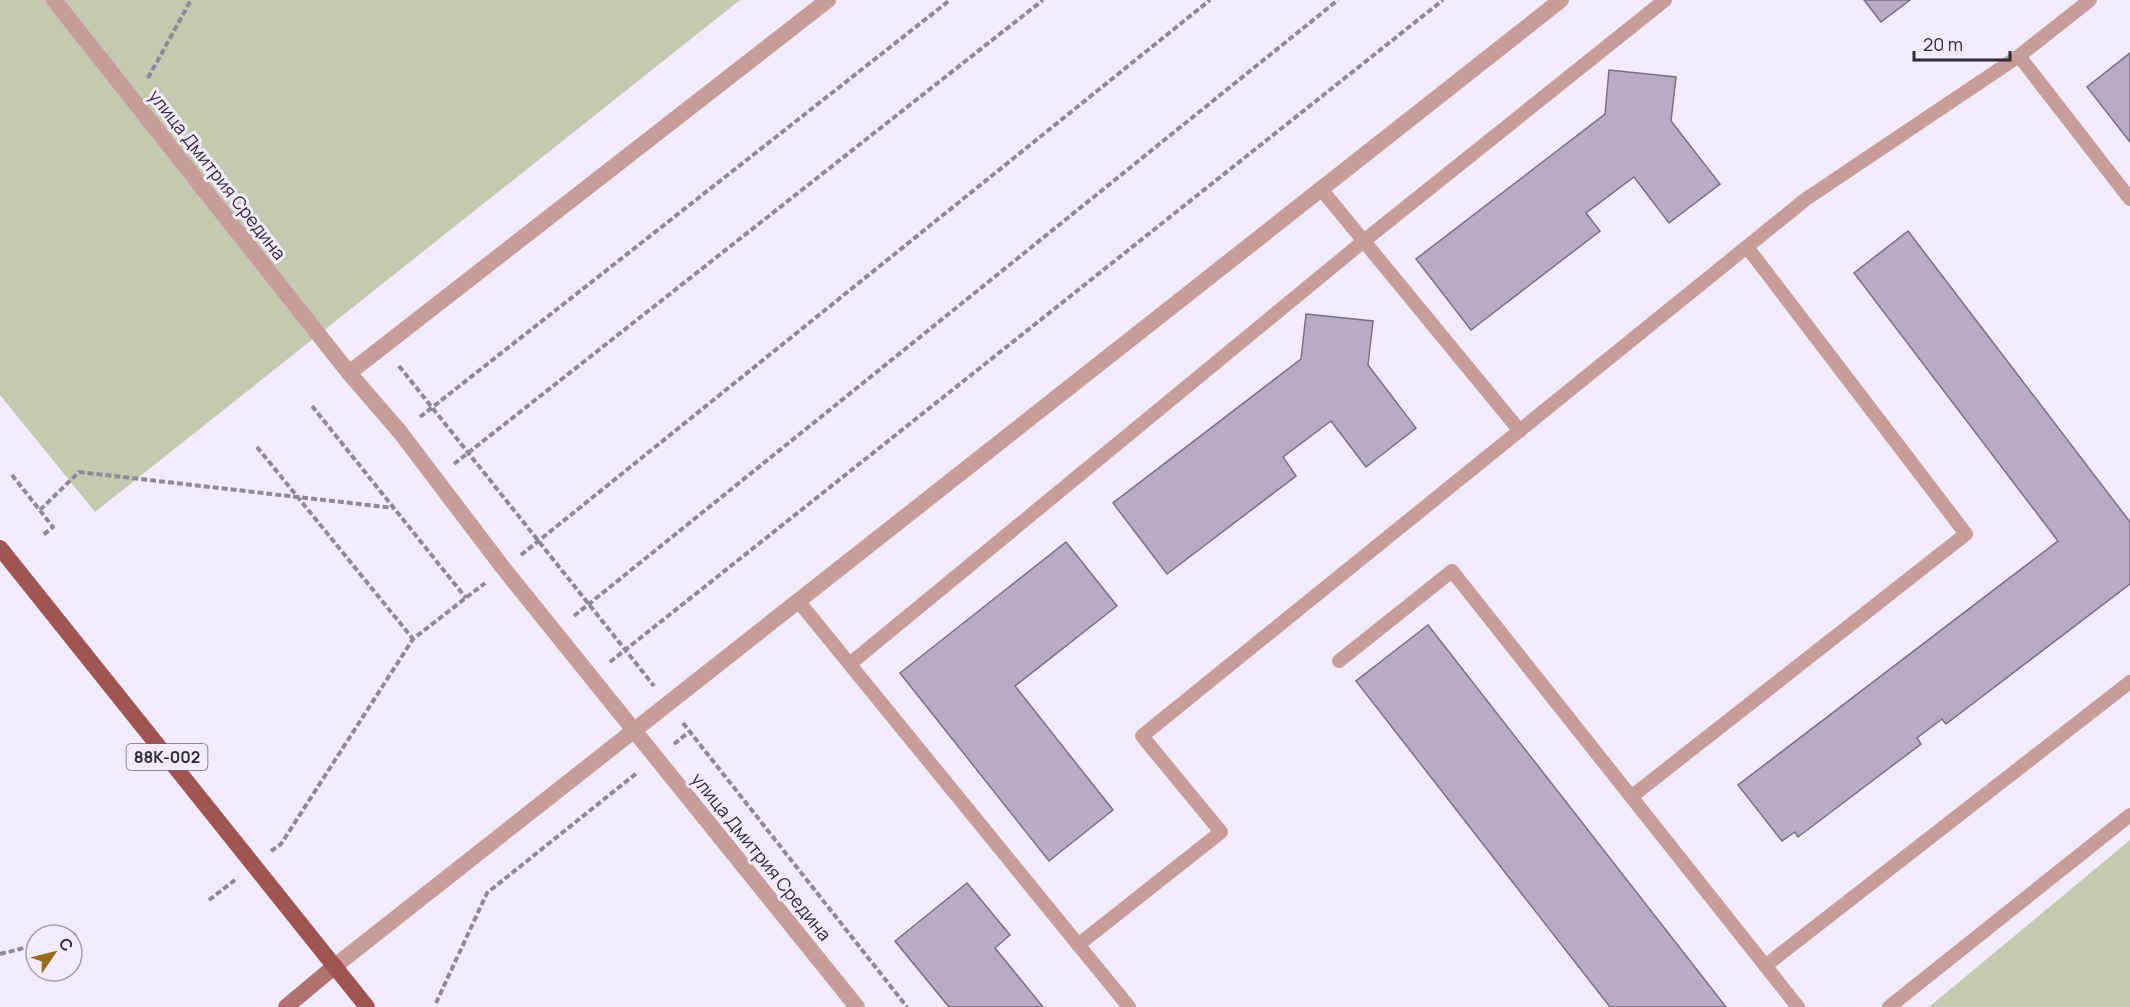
<svg xmlns="http://www.w3.org/2000/svg" width="2130" height="1007" viewBox="0 0 2130 1007" font-family="Manrope,sans-serif">
<style>
.green{fill:#c5c9af}
.building{fill:#b8abc6;stroke:#7b6e88;stroke-width:1.5}
.lines{fill:none;stroke-linecap:round;stroke-linejoin:round}
.path{stroke:#8e8998;stroke-width:4;stroke-dasharray:6 3;stroke-linecap:butt}
.service{stroke:#c89c99;stroke-width:14}
.minor{stroke:#c89c99;stroke-width:16}
.secondary{stroke:#b27270;stroke-width:16}
.primary{stroke:#a05452;stroke-width:16}
.labels{text-anchor:middle;stroke-width:6;stroke-linejoin:round;paint-order:stroke}
.shield{fill:#f2ecfe;stroke:#6a6572;stroke-width:1.5}
.shield-label{font-size:16px;font-weight:bold;fill:#2f2b36}
.street-label{font-size:18px;fill:#2f2b36;stroke:#f2ecfe}
</style>
<rect width="100%" height="100%" fill="#f2ecfe"/>
<path class="green" d="M0 0H740L95 512 0 395Z
M2130 840V1007H1929Z"/>
<path class="building" d="M1864 0H1910L1881 22Z
M2130 53V142L2087 87Z
M1609 70 1676 77 1671 121 1720 184 1669 223 1634 177 1586 213 1600 231 1471 330 1416 259 1605 114Z
M1908 231 2130 522V584L1946 724 1942 719 1917 738 1921 744 1798 837 1795 832 1782 841 1738 785 2058 541 1854 273Z
M1306 314 1373 321 1368 365 1416 428 1366 467 1331 421 1283 457 1296 476 1167 574 1113 503 1301 359Z
M1066 542 1117 606 1015 686 1113 810 1049 861 900 673Z
M1428 625 1726 1007H1610L1356 681Z
M967 883 1010 935 995 948 1043 1007H949L895 941Z"/>
<g class="lines">
<path class="path" d="M148 78 191 0
M399 366 654 686
M312 406 466 598
M420 417 950 0
M257 447 413 639
M454 464 1043 0
M12 475 53 527 43 535
M40 510 79 472 394 508
M521 555 1210 0
M574 616 1338 0
M610 662 1443 0
M683 723 907 1007
M674 744 689 732
M271 851 281 844 413 639 485 583
M209 900 235 880
M72 936 76 934
M0 954 36 945
M436 1003 487 893 638 772"/>
<path class="service" d="M2090 0 2019 56 2130 199
M1321 189 1520 431
M799 602 1129 1007
M1339 661 1452 571 1798 1007
M851 663 1365 240 1665 0
M1631 797 1966 534 1747 247
M1078 945 1221 832 1142 736 1806 199 2019 56
M1765 966 2130 682
M1889 1007 2130 815"/>
<path class="minor" d="M54 0 349 373
M828 0 349 373 400 432 504 569 857 1007
M335 966 1561 0"/>
<path class="secondary" d="M286 1007 335 966"/>
<path class="primary" d="M0 548 367 1007"/>
</g>
<g class="labels">
<rect class="shield" x="126.5" y="744" width="81" height="26" rx="4.5"/>
<g class="shield-label">
<text x="167" y="763">88К-002</text>
</g>
<g class="street-label">
<text transform="translate(217 175) rotate(52)" y="6">улица Дмитрия Средина</text>
<text transform="translate(761 857) rotate(51)" y="6">улица Дмитрия Средина</text>
</g>
</g>
<g transform="translate(54 953) rotate(55)"><circle r="28" fill="#f2ecfe" stroke="#a49fae" stroke-width="1.5"/>
<path d="M0-4.5L10 22L0 15L-10 22Z" fill="#996c1b"/>
<text y="-9" font-size="16" font-weight="bold" text-anchor="middle" fill="#2f2b36">С</text>
</g>
<path d="M1914 51v9h96v-9" fill="none" stroke="#2f2b36" stroke-width="3"/>
<text x="1923" y="51" font-size="18" fill="#2f2b36" stroke="#f2ecfe" stroke-width="4.5" paint-order="stroke">20 m</text>
</svg>
